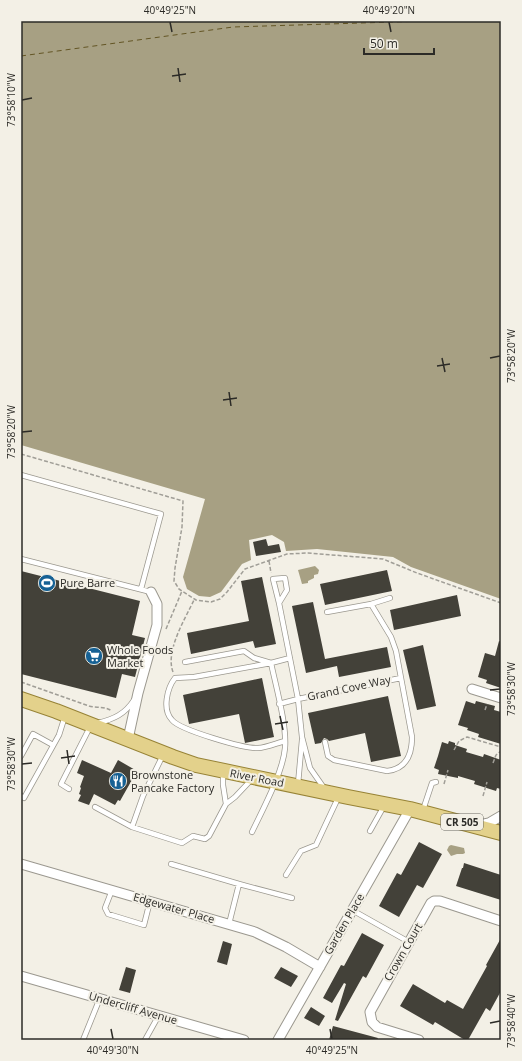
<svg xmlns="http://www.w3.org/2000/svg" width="522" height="1061" viewBox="0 0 522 1061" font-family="'Open Sans',sans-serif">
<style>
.water{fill:#a7a083}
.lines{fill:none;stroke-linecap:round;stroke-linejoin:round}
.ferry{stroke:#635524;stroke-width:1;stroke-dasharray:5 4;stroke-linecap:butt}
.building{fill:#434139}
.lane-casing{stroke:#9b988f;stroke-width:6}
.street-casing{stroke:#9b988f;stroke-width:11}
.primary-casing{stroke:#978336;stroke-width:16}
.path{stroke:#a09e97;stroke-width:1.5;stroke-dasharray:4 2;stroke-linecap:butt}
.lane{stroke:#fff;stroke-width:4.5}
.street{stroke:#fff;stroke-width:9}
.primary{stroke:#e3d18b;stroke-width:14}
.ticks{fill:none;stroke:#2c2b27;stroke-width:1.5}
.labels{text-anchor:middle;stroke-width:4;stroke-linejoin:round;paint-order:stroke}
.shield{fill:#f3f0e6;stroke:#686660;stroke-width:1}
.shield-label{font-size:10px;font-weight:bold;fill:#2c2b27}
.poi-label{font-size:11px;fill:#2c2b27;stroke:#f3f0e6;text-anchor:start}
.street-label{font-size:11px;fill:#2c2b27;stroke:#f3f0e6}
.neatline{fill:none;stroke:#2c2b27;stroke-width:1.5}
.ticks-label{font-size:10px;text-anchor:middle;fill:#2c2b27}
</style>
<rect width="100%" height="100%" fill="#f3f0e6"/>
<path class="water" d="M21 21H501V599L411 567 393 557 317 549 286 551 284 542 272 535 249 540 251 560 242 564 221 592 210 597 199 596 187 589 183 577 205 499 21 445Z
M315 566 319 570 318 574 314 575V578L308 581V583L302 584 298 570Z
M451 845 464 848 465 853 463 854H457L451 856 447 850 449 846Z"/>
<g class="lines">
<path class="ferry" d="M21 56 233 27 425 21"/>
</g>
<path class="building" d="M266 539 268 546 279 544 281 552 256 556 253 542Z
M387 570 392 591 325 605 320 584Z
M21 571 140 601 132 635 145 638 135 677 122 674 116 698 21 674Z
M262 577 276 644 255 648 253 641 191 654 187 633 249 621 241 581Z
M457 595 461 616 394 630 390 610Z
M313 602 325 659 387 647 391 667 339 677 337 666 306 673 292 606Z
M499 641 501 642V688L486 683 487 680 478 677 485 653 495 656Z
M423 645 436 706 417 710 403 650Z
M262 678 274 737 245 743 239 714 189 724 183 695Z
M388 696 401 756 371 762 365 733 329 741 327 739 324 738 321 743 315 744 308 713Z
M466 701 475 704 476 701 495 706 494 710 501 712V744L478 737 479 734 467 730 468 728 458 725Z
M449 741 455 743V745L467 749 466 752 483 757 484 754 501 760V789L497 788 496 791 474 784 475 781 458 776V778L438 774 439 770 434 768 438 756 442 742 448 744Z
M82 760 111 773 118 760 137 771 120 801 118 800 115 805 94 794 89 805 78 801 81 795 79 794 81 788 80 787 84 776 77 773Z
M419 842 442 854 423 888 417 885 399 917 379 906 397 873 401 875Z
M464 863 501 875V900L456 886 462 868H463Z
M362 933 384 945 366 978 363 976 338 1021 335 1020 346 984 344 983 332 1003 323 998 341 965 344 966Z
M501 938V991L490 1011 486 1008 468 1040H465L435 1022 433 1025 400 1006 413 984 445 1003 447 1000 463 1009 487 966 486 965Z
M223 941 232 944 227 965 217 962Z
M126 967 136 970 130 993 119 990Z
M281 967 298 976 291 987 274 978Z
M311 1007 325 1016 319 1026 304 1018Z
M333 1026 378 1038 377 1040H329Z"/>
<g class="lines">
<defs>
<path id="lane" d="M21 475 161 514 141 589
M21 559 151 592
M279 603 273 579 285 578 287 590 279 603 298 699 401 678
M371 604 390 598
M185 662 244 651 254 658 271 663 194 677 175 678C167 688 162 710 172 720 180 730 245 749 258 748 266 748 277 743 285 741
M279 704 298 699 302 737 310 768 324 788
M98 723C114 719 125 714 134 700
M325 742 328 756 334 760 387 771C406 769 412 755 412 737L396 651 391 637 371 604 327 612
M21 756 33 734 53 745
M223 772V785L226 804
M298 784 302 740
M69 789 61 784 90 727
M21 796 24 798 59 735 65 716
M95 807 132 827 182 843 193 836 205 839 209 836 226 804 235 797 252 779
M423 810 432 783 436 782
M132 827 143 796 163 755
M370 831 384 806
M252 832C263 809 283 772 285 748 287 725 276 687 271 663L290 658
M171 864 239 884 229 924
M286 875 301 851 316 845 338 798
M239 884 292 898
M112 890 105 908 108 914 144 925 150 901
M352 910 409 942
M83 1040 100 998
M145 1040 159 1015"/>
<path id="street" d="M472 689 501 698
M128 739 138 693 157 625V604L151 592
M479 825 489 823 501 816
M21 864 255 932 286 947 320 967
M21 976 244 1040
M278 1040 410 809
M419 1040 377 1027 372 1022 370 1012 431 903 434 901H440L501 921"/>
<path id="primary" d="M21 699 56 711 173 757 196 765 348 797 410 809 501 833"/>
</defs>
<use href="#lane" class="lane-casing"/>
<use href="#street" class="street-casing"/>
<use href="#primary" class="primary-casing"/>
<path class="path" d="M21 454 183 501 182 527 175 568 174 581 179 589 196 600 211 602 220 599 227 592 245 569 287 554 308 553 383 559 417 573 501 603
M269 561 271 573
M166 629 182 591
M173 672C165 651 185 619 194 600
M21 682 89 706C96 708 105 706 112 711
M485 710 487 704
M454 750 459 741 467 737 501 747
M493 763 496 755 501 751
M444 784 448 770
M483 796 487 782"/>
<use href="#lane" class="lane"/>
<use href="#street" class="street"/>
<use href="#primary" class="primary"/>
</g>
<path class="ticks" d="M170 22 172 32M389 22 391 32M178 68 180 82M172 76 186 74M22 100 32 98M442 358 445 372M490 358 500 356M437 366 450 364M229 392 231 406M223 400 237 398M22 432 32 431M490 690 500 689M280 716 283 730M275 724 288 722M67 750 69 764M61 758 75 756M22 764 32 763M490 1023 500 1021M111 1029 113 1039M330 1029 332 1039"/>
<defs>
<symbol id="stadium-disc" viewBox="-11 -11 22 22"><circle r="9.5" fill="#166194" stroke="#f3f0e6"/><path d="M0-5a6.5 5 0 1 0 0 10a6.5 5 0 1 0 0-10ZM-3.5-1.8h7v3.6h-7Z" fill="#fff"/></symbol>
<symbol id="supermarket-disc" viewBox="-11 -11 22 22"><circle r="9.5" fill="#166194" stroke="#f3f0e6"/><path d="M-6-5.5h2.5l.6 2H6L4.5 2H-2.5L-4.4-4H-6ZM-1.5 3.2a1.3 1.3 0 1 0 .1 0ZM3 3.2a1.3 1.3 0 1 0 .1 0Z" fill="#fff"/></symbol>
<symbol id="restaurant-disc" viewBox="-11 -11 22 22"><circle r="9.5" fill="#166194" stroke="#f3f0e6"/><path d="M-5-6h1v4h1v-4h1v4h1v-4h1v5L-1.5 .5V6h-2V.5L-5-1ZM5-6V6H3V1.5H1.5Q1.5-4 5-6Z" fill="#fff"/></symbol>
</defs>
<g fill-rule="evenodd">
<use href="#stadium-disc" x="37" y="573" width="20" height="20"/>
<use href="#supermarket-disc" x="84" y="646" width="20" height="20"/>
<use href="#restaurant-disc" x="108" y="771" width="20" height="20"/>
</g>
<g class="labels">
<rect class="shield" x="441" y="814" width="42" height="16" rx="3"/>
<g class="shield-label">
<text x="462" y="826">CR 505</text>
</g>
<g class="poi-label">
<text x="60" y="587">Pure Barre</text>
<text x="107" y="654">Whole Foods<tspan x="107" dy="13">Market</tspan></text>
<text x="131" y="779">Brownstone<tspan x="131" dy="13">Pancake Factory</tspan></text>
</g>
<g class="street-label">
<text transform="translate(349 688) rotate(-12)" y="4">Grand Cove Way</text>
<text transform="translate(257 778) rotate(11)" y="4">River Road</text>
<text transform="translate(174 908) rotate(16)" y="4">Edgewater Place</text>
<text transform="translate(344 924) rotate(-60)" y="4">Garden Place</text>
<text transform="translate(403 952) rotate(-60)" y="4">Crown Court</text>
<text transform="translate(133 1008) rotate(16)" y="4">Undercliff Avenue</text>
</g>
</g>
<rect width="522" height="1061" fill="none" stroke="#f3f0e6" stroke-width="44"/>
<path d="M364 48v6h70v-6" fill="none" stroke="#2c2b27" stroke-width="2"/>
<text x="370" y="48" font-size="12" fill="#2c2b27" stroke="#f3f0e6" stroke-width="3" paint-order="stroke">50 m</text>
<rect x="22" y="22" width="478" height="1017" class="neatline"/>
<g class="ticks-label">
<text x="170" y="14">40°49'25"N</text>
<text x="389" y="14">40°49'20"N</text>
<text transform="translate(11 100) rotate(-90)" y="4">73°58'10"W</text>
<text transform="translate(511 356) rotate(-90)" y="4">73°58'20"W</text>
<text transform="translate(11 432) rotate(-90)" y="4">73°58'20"W</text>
<text transform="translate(511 689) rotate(-90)" y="4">73°58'30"W</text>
<text transform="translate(11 764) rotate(-90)" y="4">73°58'30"W</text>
<text transform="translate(511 1021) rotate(-90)" y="4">73°58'40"W</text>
<text x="113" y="1054">40°49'30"N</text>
<text x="332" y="1054">40°49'25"N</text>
</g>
</svg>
